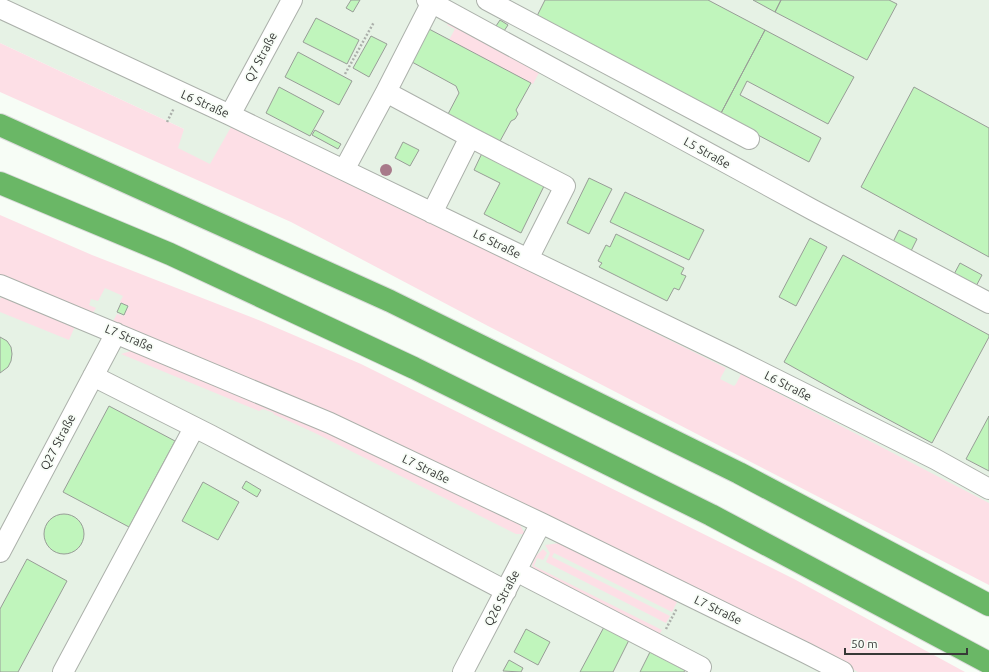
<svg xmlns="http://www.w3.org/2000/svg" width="989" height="672" viewBox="0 0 989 672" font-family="Ubuntu,sans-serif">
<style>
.built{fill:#e6f2e5}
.green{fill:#fddfe6}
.building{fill:#c0f5bc;stroke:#989d97}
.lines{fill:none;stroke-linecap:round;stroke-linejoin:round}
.minor-casing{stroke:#acb1ab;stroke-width:22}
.highway-casing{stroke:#dbdbdb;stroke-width:24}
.path{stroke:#acb0ab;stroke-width:2.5;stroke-dasharray:2 2;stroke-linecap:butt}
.minor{stroke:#fff;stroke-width:20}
.highway{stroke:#6ab766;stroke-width:22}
.tree{fill:#a87a8a}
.labels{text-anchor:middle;stroke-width:3.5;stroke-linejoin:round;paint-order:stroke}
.street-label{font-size:12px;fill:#373937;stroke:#f7fdf6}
</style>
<rect width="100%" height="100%" fill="#f7fdf6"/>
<path class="built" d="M0 0H989V557L173 151 184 129 0 43Z
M0 232 935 672H0Z"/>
<path class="green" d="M450 21 541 69 533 84 449 40 455 29 447 25Z
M0 43 184 129 178 148 210 164 231 127 250 132 359 189 488 250 726 368 720 379 734 386 736 384 741 374 989 503V585L488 326 291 222 0 92Z
M0 215 92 255 261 321 361 364 794 579 965 672H858L809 647 111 325 117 314 124 316 129 306 120 302 123 296 105 288 98 301 91 299 89 305 96 308 91 316 0 278Z
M2 294 76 324 69 340 0 312V300Z
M131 351 141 352 319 425 514 520 520 525 525 534H516L315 433 273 414 274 413 263 409 259 411 121 354Z
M560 543 679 598 672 612 554 553 552 557 670 616 666 623 546 562 550 553 545 545Z
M543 549 547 553 543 560 537 558 534 566 662 630 657 639 536 574 532 565 536 556Z"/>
<path class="building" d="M351 0H360L353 12 346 8Z
M545 0H708L765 30 720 115 536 18Z
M753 0H781L775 12Z
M781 0H889L897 4 867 60 775 12Z
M316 18 359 40 347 64 303 42Z
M500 20 508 25 504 31 496 26Z
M429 29 531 83 516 110 518 114 515 119 511 121 499 143 447 116 459 93 456 86 412 62Z
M765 30 854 77 828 124 747 81 740 95 821 138 809 162 720 115Z
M371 36 387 44 369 77 353 68Z
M298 52 352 81 339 105 285 77Z
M279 87 324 111 310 136 266 113Z
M914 87 989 128V257L861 187Z
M315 130 341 144 338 149 312 135Z
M403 142 419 150 410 166 395 158Z
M484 149 547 180 521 233 484 214 500 183 474 170Z
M589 178 612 189 589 234 567 223Z
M625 192 704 230 689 260 610 222Z
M899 230 917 239 910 253 892 244Z
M616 234 684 268 681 274 686 276 679 290 674 288 667 301 599 267 602 263 598 261 606 245 610 247Z
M810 238 827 247 796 306 779 297Z
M843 255 989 335V337L932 443 852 400 784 362Z
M960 263 982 275 974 290 952 278Z
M121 303 128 306 124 315 117 312Z
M0 337 7 341 11 347 12 354 11 361 8 367 0 373Z
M109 406 175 441 129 527 63 492Z
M989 416V471L966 459Z
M246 481 261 490 257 497 242 488Z
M203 482 239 502 218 540 182 521Z
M44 534a20 20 0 1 1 40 0a20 20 0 1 1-40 0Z
M27 559 67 581 18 672H0V609Z
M604 627 629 640 613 672H580Z
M526 629 550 642 538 665 514 652Z
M650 652 685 670 684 672H640Z
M509 660 523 668 521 672 503 671Z"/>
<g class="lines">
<defs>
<path id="minor" d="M427 0 813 210 989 303
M487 0 749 139
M0 8 230 115 731 357 935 459 989 489
M386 92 470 137 565 186 528 259
M230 115 292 0
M344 170 386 92 432 2
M432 213 470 137
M0 285 330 423 541 523 806 653 843 672
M93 376 210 435 506 591
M0 552 116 333
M516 571 701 667 698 672
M63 672 194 428
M463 672 541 523"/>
<path id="highway" d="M0 125 390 301 739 473 989 605
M0 183 170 254 414 368 711 515 989 663"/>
</defs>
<use href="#minor" class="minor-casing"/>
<use href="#highway" class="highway-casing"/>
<path class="path" d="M345 74 374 22
M167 122 174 108
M666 629 677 608"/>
<use href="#minor" class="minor"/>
<use href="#highway" class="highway"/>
</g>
<circle class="tree" cx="386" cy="170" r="6"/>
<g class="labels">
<g class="street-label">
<text transform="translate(261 57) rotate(-62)" y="4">Q7 Straße</text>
<text transform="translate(205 104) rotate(24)" y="4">L6 Straße</text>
<text transform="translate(707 153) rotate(29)" y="4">L5 Straße</text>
<text transform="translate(497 244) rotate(26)" y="4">L6 Straße</text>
<text transform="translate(129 338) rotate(23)" y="4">L7 Straße</text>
<text transform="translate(788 386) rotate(27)" y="4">L6 Straße</text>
<text transform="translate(58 442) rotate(-62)" y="4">Q27 Straße</text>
<text transform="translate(426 469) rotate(26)" y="4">L7 Straße</text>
<text transform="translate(502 598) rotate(-62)" y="4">Q26 Straße</text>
<text transform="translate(718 610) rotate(26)" y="4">L7 Straße</text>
</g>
</g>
<path d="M845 648v6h122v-6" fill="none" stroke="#373937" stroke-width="2"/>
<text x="851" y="648" font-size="12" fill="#373937" stroke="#f7fdf6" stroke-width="3" paint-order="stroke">50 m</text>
</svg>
